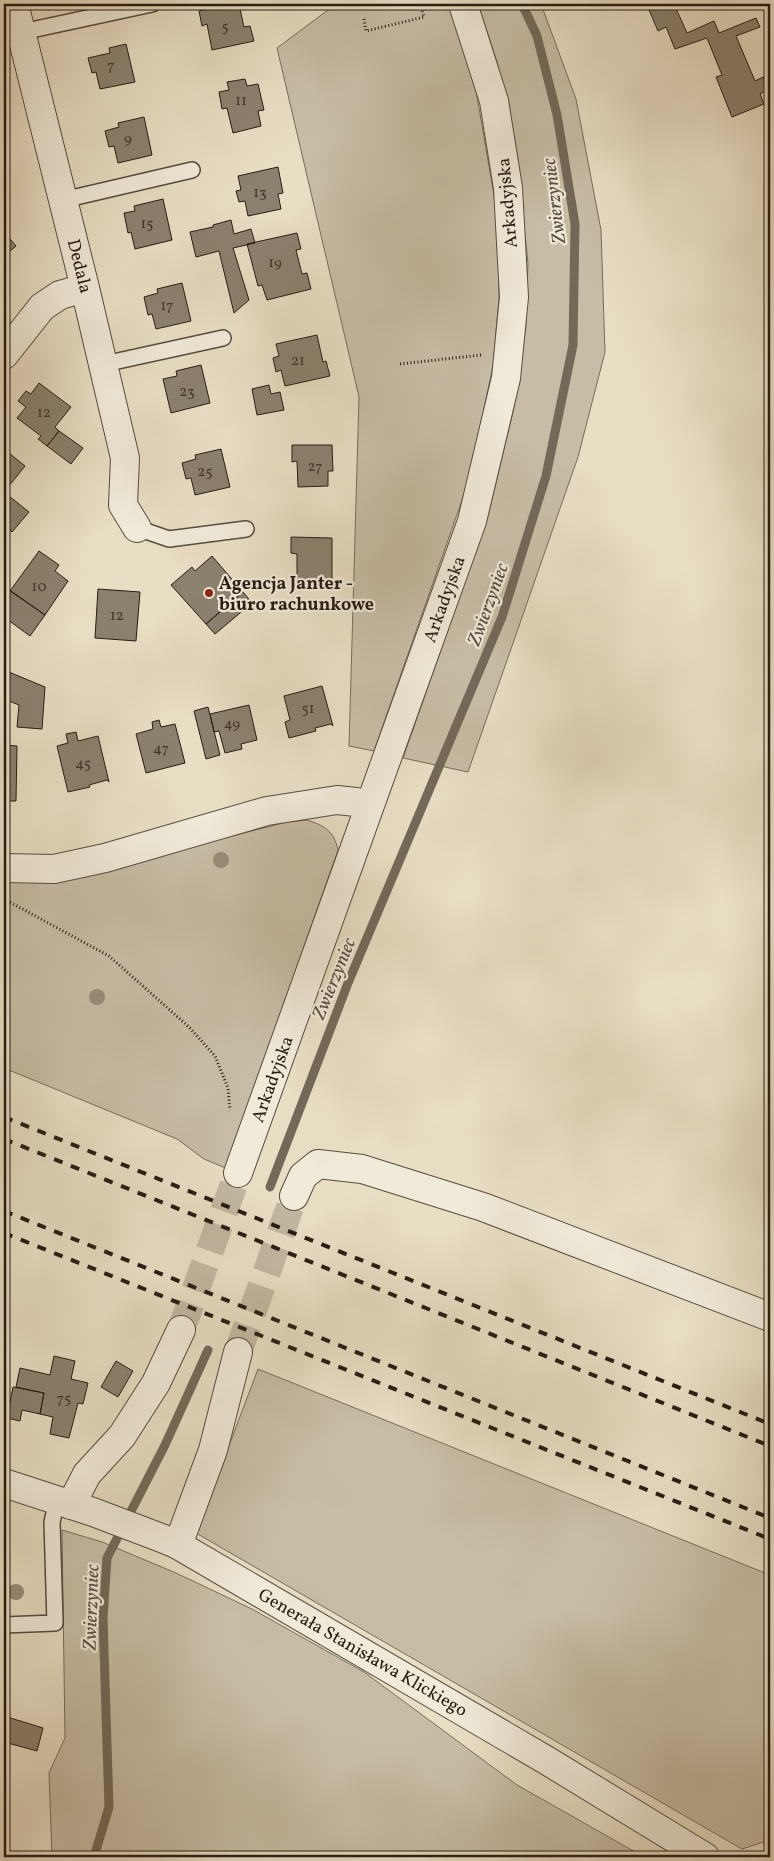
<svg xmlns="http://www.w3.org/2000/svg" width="774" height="1861" viewBox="0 0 774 1861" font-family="Vollkorn,serif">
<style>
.green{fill:#c7bda6;stroke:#766c5c}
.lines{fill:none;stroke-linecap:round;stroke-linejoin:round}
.stream{stroke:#736959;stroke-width:9}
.building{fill:#8b816f;stroke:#261c13}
.minor-tunnel{stroke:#c1b7a1;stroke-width:28;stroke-dasharray:28 14;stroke-linecap:butt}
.service-casing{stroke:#564c3f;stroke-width:18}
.minor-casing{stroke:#564c3f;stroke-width:30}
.tertiary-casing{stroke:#564c3f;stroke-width:30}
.path{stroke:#261c13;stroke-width:3;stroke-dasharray:1 2.5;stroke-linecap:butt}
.service{stroke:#f0ead9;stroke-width:15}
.minor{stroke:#f0ead9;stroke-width:28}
.tertiary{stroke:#f0ead9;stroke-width:28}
.rail{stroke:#261c13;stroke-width:4;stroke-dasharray:9 9;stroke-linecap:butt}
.tree{fill:#988e7b}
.poi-dot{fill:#8f2418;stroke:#f0ead9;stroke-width:2}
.labels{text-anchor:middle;stroke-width:4.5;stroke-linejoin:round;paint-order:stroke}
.number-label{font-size:15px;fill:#3f352a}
.street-label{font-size:18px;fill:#261c13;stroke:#f0ead9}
.poi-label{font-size:18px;font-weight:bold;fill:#261c13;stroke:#f0ead9;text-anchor:start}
.water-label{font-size:19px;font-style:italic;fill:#594f42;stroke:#f0ead9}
</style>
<rect width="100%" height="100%" fill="#e8dec4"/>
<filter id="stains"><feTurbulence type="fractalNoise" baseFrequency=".004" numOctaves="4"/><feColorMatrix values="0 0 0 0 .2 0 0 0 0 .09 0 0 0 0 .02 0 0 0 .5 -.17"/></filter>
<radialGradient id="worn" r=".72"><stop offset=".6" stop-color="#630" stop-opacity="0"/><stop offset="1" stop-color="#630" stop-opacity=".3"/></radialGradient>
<path class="green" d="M336 4H449L475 85 494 195 498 238 499 297 493 366 468 483 374 751 349 746 359 397 277 48Z
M478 4H541L576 99 601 230 605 352 578 457 468 772 403 758 488 516 513 412 526 326 528 263 515 144 497 62Z
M307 820C325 826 334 831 338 850L237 1137 230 1170 204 1159 177 1139 4 1068V881L138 860 287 822Z
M258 1369 770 1575V1840L742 1849 196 1533Z
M62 1530 102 1542 176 1573 252 1609 364 1672 517 1785 644 1857H52L49 1773 65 1738Z"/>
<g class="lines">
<path class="stream" d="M270 1187 348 983 502 617 546 476 573 345 575 224 557 115 537 36 522 4
M94 1857 109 1807 103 1618 107 1558 165 1445 208 1350"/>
</g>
<path class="building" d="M231 4H239L244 27 250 26 254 41 212 50 207 24 202 26 199 11Z
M651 4H674L687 33 714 21 719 33 756 18 760 27 736 36 755 81 763 77 768 90 760 94 764 104 732 117 716 77 722 75 707 38 675 49 666 27 658 31 647 5Z
M126 44 135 82 100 89 96 72 92 73 88 58 110 53 109 48Z
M245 79 247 86 258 84 264 110 258 111 261 126 233 133 227 108 222 109 219 92 229 90 227 82Z
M144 117 152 155 118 163 114 146 109 147 105 131 119 127 118 123Z
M278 167 283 193 278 194 281 209 248 216 245 201 239 202 236 191 241 190 238 176Z
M163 199 172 240 135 249 131 232 128 233 124 213 135 211 134 206Z
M231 220 234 234 251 229 255 243 233 248 249 300 234 313 219 251 196 257 190 232 213 227V225Z
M4 224 9 230 5 233 16 246 4 256Z
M297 233 301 249 296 250 302 274 307 273 311 289 267 300 262 285 258 286 247 244Z
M182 283 191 321 156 329 152 314 148 315 144 297 158 293 157 289Z
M317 335 323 362 326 361 330 376 285 386 281 370 276 372 273 358 279 356 276 344Z
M201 365 210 403 171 413 163 379 177 376 176 371Z
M39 383 71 407 55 427 59 431 47 446 38 439 41 436 17 418 26 407 18 401 26 391 31 394Z
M269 385 271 394 280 392 284 410 257 415 252 389Z
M59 431 83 448 71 464 47 446Z
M292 445H332L333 471H328V486L298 487 297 461 292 462Z
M4 449 25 466 4 492Z
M221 449 230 487 195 495 191 478 186 479 182 463 196 459 195 455Z
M4 492 29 512 12 532 4 525Z
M291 537 332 538V580L297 579V554L291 553Z
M39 551 59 565 55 571 68 581 45 615 10 591Z
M212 556 243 592 206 624 171 585 192 567 195 571Z
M4 586 45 615 30 636 4 617Z
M98 589 140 592 136 641 95 638Z
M243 592 252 603 215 634 206 624Z
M4 670 45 687 42 729 17 727 19 705 4 699Z
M322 686 333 726 331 724 315 728 316 731 289 738 285 722 290 720 284 696Z
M249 705 257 740 241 744 242 749 225 753 219 731 214 732 210 714Z
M208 707 220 755 206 759 194 711Z
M159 720 161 727 175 724 185 763 146 773 136 734 153 729 152 722Z
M76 732 78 741 98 736 109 782 107 780 89 785 90 787 68 792 57 746 68 743 66 734Z
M4 745 17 746 16 801H4Z
M54 1356 75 1361 71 1379 88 1383 83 1404 78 1403 69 1438 50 1434 53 1417 40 1414 44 1393 16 1387 20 1368 50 1375Z
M116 1361 133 1371 118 1397 101 1387Z
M13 1387 44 1393 40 1414 22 1410 20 1421 7 1418Z
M4 1716 43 1728 37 1751 4 1742Z"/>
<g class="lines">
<path class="minor-tunnel" d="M181 1330 238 1173
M238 1352 294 1196"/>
<defs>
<path id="service" d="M22 32 152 4
M63 200 192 170
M104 364 223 338
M137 528 169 539 246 529
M4 1625 55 1623 52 1522 57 1500"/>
<path id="minor" d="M14 4 85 288 125 458 123 505 137 528
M4 355 42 307 60 295 85 288
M4 868 54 869 105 858 267 811 337 800 356 802 369 806
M238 1173 472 521 506 378 514 297 508 188 494 101 463 4
M294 1196 303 1176 318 1164 362 1169 483 1207 770 1317
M71 1505 87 1474 122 1436 156 1383 181 1330
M178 1545 213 1450 238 1352"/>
<path id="tertiary" d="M4 1483 93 1512 164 1539 178 1545 546 1760 705 1857"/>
</defs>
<use href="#service" class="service-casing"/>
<use href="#minor" class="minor-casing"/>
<use href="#tertiary" class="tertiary-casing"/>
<path class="path" d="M364 19 366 31 424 17 420 4
M400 364 481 355
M4 899 109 956 189 1027 215 1056 228 1088 230 1110
M733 1853 740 1857"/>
<use href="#service" class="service"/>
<use href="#minor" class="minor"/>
<use href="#tertiary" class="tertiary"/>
<path class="rail" d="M4 1117 770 1424
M4 1139 770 1446
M4 1211 770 1518
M4 1233 770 1539"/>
</g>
<g class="tree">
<circle cx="221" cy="860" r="8"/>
<circle cx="97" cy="997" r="8"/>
<circle cx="16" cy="1592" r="8"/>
</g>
<circle class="poi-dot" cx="209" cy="593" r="5"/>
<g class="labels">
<g class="number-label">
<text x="225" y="31">5</text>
<text x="111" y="70">7</text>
<text x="241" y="105">11</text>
<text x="128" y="143">9</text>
<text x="260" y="197">13</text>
<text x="147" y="228">15</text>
<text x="275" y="267">19</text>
<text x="167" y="310">17</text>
<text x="298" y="365">21</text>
<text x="187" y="396">23</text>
<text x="44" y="417">12</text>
<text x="315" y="471">27</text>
<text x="205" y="476">25</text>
<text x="39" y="591">10</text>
<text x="117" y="620">12</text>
<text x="308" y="713">51</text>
<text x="232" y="728">49</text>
<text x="161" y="753">47</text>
<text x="83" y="768">45</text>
<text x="64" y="1403">75</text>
</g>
<g class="street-label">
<text transform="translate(507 203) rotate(-95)" y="6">Arkadyjska</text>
<text transform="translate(80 266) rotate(76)" y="6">Dedala</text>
<text transform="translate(444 599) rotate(-70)" y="6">Arkadyjska</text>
<text transform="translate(272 1079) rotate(-70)" y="6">Arkadyjska</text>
<text transform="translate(363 1652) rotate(30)" y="6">Generała Stanisława Klickiego</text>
</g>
<g class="poi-label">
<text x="219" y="589">Agencja Janter -<tspan x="219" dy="21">biuro rachunkowe</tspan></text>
</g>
<g class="water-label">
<text transform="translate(553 201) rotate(-97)" y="7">Zwierzyniec</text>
<text transform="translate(487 604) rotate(-70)" y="7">Zwierzyniec</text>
<text transform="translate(333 978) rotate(-68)" y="7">Zwierzyniec</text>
<text transform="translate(90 1607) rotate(-88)" y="7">Zwierzyniec</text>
</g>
</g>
<rect width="774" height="1861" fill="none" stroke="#e8dec4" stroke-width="20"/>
<rect x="5" y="5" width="764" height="1851" fill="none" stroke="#261c13" stroke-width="2.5"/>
<rect x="10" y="10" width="754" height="1841" fill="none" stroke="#261c13"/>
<rect width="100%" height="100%" filter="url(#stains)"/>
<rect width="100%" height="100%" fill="url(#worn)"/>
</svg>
